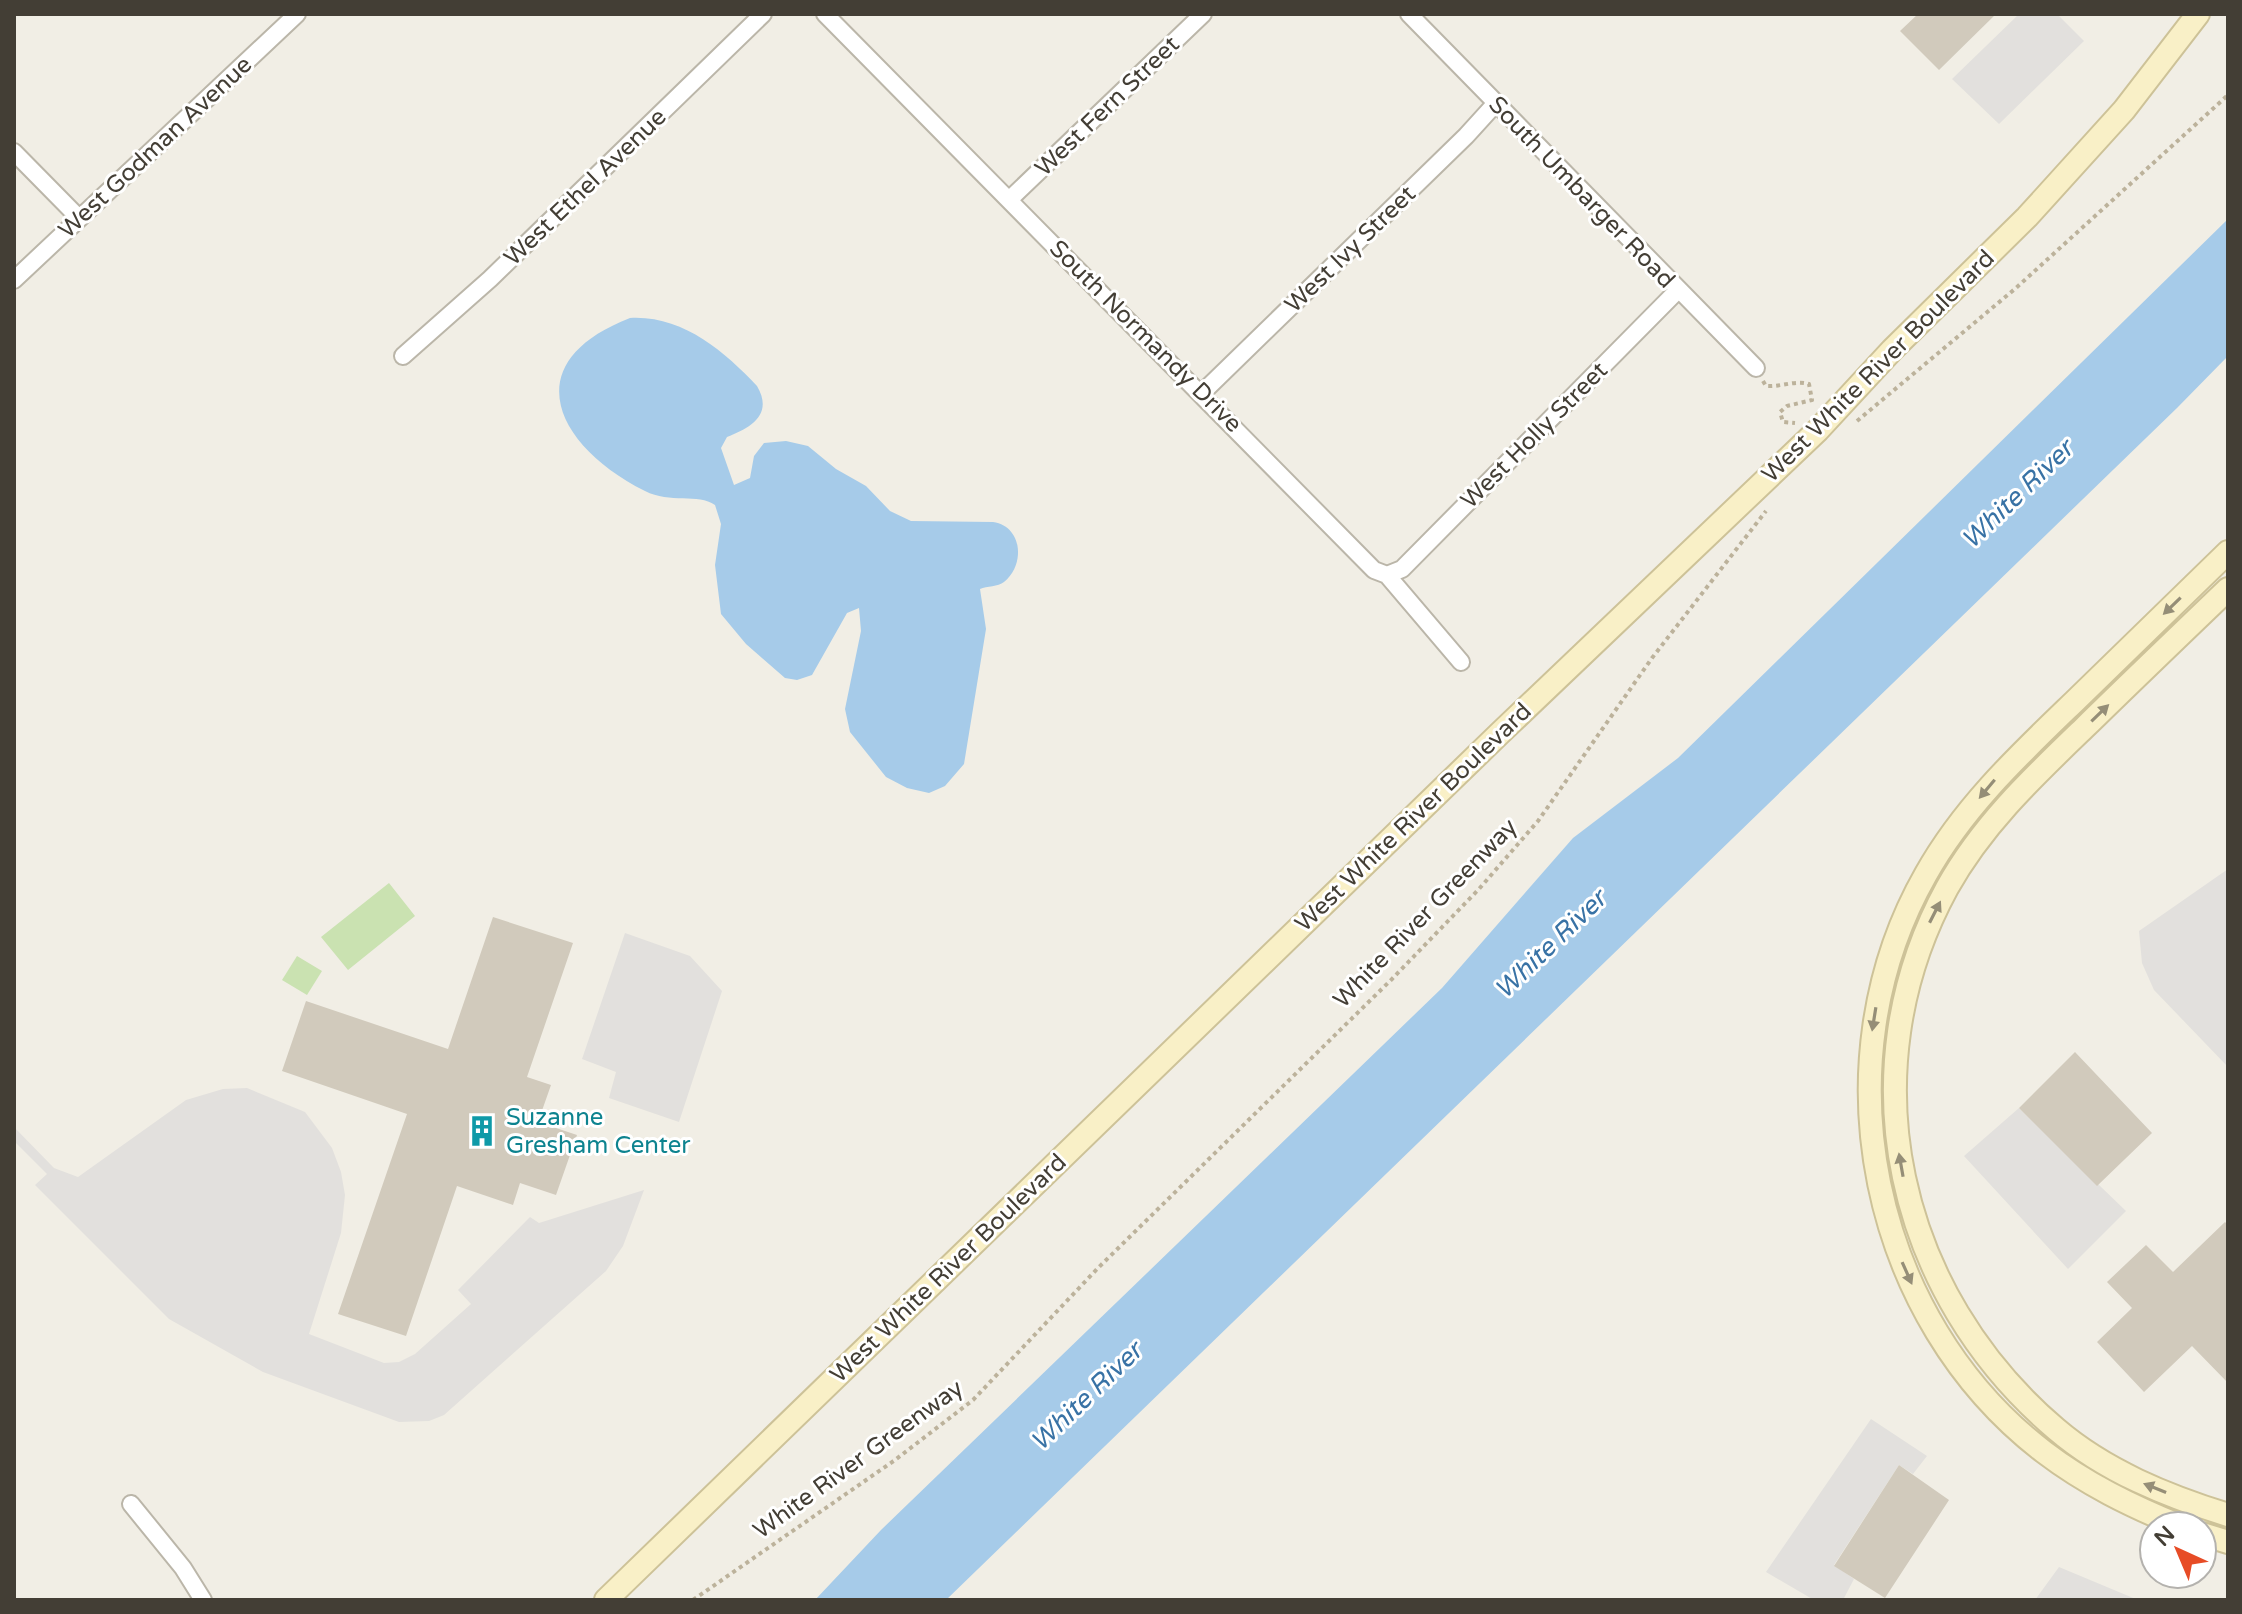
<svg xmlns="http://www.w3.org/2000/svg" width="2242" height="1614" viewBox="0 0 2242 1614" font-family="'Varela Round',sans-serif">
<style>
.green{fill:#cae2b1}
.parking{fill:#e2e0dd}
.water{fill:#a6cbe9}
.building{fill:#d1cabc}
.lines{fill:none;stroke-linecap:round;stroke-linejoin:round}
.street-casing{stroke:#bbb6a9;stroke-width:20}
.secondary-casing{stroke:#cdc298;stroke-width:26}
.path{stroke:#bcb29b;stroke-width:4;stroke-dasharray:4 4;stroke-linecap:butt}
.street{stroke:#fff;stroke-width:16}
.secondary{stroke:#f9f0c7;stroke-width:22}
.oneway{fill:#958e77}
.labels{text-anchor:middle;stroke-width:6;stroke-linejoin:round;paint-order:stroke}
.street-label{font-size:24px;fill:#433e35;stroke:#fff}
.culture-label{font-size:24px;fill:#0d838f;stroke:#fff;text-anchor:start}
.water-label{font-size:26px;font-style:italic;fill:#3872a5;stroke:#fff}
</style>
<rect width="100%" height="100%" fill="#f1eee5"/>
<path class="green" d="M389 883 415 916 348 970 321 937Z
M297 956 322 971 307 995 282 980Z"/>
<path class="parking" d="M2019 14H2057L2084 41 1999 124 1952 79Z
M2228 869V1067L2154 990 2142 963 2139 931Z
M625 933 690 956 722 991 679 1122 609 1098 616 1072 582 1059Z
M247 1088 305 1112 332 1148 341 1172 345 1195 341 1233 309 1334 384 1363 399 1362 415 1354 471 1304 458 1290 530 1217 539 1223 644 1190 623 1246 606 1271 444 1415 429 1421 399 1422 263 1372 169 1319 35 1185 47 1174 14 1141V1127L54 1168 78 1177 186 1100 223 1089Z
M2019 1108 2126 1211 2068 1269 1964 1156Z
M1871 1419 1927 1456 1913 1474 1899 1465 1834 1565 1854 1579 1843 1600H1814L1766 1572Z
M2059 1567 2138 1600H2035Z"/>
<path class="water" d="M2228 219V356L2177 408 946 1600H815L881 1530 1442 988 1573 838 1678 758Z
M630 318C682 315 724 351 757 386 774 415 750 428 727 437L721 448 734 485 750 478 754 456 764 443 786 441 808 446 836 469 866 486 890 511 911 521 993 522C1022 526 1026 564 1004 582 998 587 987 586 980 589L986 629 964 764 945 786 929 793 907 788 886 777 850 732 845 709 861 631 859 608 847 613 812 675 797 680 785 678 746 644 721 614 715 565 721 524 715 505C698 493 670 504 645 491 556 446 514 363 630 318Z"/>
<path class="building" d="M1918 14H1996L1939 70 1900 31Z
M493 917 573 943 527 1077 551 1085 538 1122 577 1135 556 1195 520 1183 513 1205 457 1186 406 1336 338 1314 407 1114 282 1071 306 1001 448 1049Z
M2075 1052 2152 1133 2097 1186 2019 1108Z
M2225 1222 2228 1225V1383L2192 1346 2144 1392 2097 1342 2132 1308 2107 1282 2146 1245 2173 1272Z
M1899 1465 1949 1500 1885 1598 1834 1566Z"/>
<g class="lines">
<defs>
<path id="street" d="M825 14 1374 570 1387 575 1461 662
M1409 14 1756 368
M14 152 79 218
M1011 198 1203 14
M14 280 297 14
M403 356 490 279 763 14
M1202 393 1466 136 1496 103
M1387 575 1402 569 1677 291
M131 1504 183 1568 203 1600"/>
<path id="secondary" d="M2228 589C2180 635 2132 681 2084 728 2033 777 1982 825 1947 888 1846 1073 1897 1294 2056 1429 2105 1471 2167 1496 2228 1515
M2180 1526C2131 1506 2086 1484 2044 1452 1870 1319 1818 1063 1926 874 1964 806 2020 754 2076 700 2127 651 2177 601 2228 552
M2202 1534 2228 1542
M606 1600 1499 734 1818 430 1892 350 2027 217 2124 110 2198 14"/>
</defs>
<use href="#street" class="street-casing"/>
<use href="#secondary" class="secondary-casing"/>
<path class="path" d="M1763 381 1766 386C1781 387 1795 380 1809 384L1812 400 1787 406 1780 412 1783 422 1795 423
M1857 421 2016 288 2228 95
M693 1600 895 1460 973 1400 1098 1268 1392 979 1479 889 1538 821 1652 658 1766 511"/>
<use href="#street" class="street"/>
<use href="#secondary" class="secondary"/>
</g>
<defs><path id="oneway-solid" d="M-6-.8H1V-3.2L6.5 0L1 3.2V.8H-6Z" transform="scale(2)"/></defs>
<g class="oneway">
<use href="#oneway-solid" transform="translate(2172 606) rotate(136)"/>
<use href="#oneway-solid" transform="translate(2100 713) rotate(-44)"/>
<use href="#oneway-solid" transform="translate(1987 789) rotate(130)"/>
<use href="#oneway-solid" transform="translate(1935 912) rotate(-63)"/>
<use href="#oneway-solid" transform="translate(1874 1019) rotate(99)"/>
<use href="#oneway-solid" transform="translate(1901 1165) rotate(-100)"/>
<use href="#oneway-solid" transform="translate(1907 1273) rotate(66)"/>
<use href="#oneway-solid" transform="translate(2155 1488) rotate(-158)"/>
</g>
<defs>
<symbol id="building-bare" viewBox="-9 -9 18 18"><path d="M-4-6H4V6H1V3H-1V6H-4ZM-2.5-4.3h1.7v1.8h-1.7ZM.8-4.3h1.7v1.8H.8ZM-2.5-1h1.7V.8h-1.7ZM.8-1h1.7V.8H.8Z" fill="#0f9aa8" stroke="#fff" stroke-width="2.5" paint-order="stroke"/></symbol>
</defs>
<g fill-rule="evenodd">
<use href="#building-bare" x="460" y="1109" width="44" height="44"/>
</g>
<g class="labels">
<g class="street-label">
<text transform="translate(1107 106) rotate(-44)" y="8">West Fern Street</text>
<text transform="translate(155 147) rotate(-43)" y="8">West Godman Avenue</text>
<text transform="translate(585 187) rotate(-44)" y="8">West Ethel Avenue</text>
<text transform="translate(1582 192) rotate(46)" y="8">South Umbarger Road</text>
<text transform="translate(1350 249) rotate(-44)" y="8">West Ivy Street</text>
<text transform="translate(1146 336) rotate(45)" y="8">South Normandy Drive</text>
<text transform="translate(1878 366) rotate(-45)" y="8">West White River Boulevard</text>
<text transform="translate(1534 435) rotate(-45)" y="8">West Holly Street</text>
<text transform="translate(1413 817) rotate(-44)" y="8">West White River Boulevard</text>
<text transform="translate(1425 913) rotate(-46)" y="8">White River Greenway</text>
<text transform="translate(948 1268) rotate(-44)" y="8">West White River Boulevard</text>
<text transform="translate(858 1459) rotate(-36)" y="8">White River Greenway</text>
</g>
<g class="culture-label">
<text x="506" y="1125">Suzanne<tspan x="506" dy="28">Gresham Center</tspan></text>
</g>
<g class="water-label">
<text transform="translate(2017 494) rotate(-44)" y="9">White River</text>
<text transform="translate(1550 944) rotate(-44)" y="9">White River</text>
<text transform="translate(1086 1396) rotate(-44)" y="9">White River</text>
</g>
</g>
<rect width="2242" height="1614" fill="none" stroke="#433e35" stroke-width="32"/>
<g transform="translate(2178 1550) rotate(316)"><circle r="38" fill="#ffffff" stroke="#b4b2ae" stroke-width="2"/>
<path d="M0-6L14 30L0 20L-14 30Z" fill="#e74c26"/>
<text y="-12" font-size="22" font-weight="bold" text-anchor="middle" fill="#433e35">N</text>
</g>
</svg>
